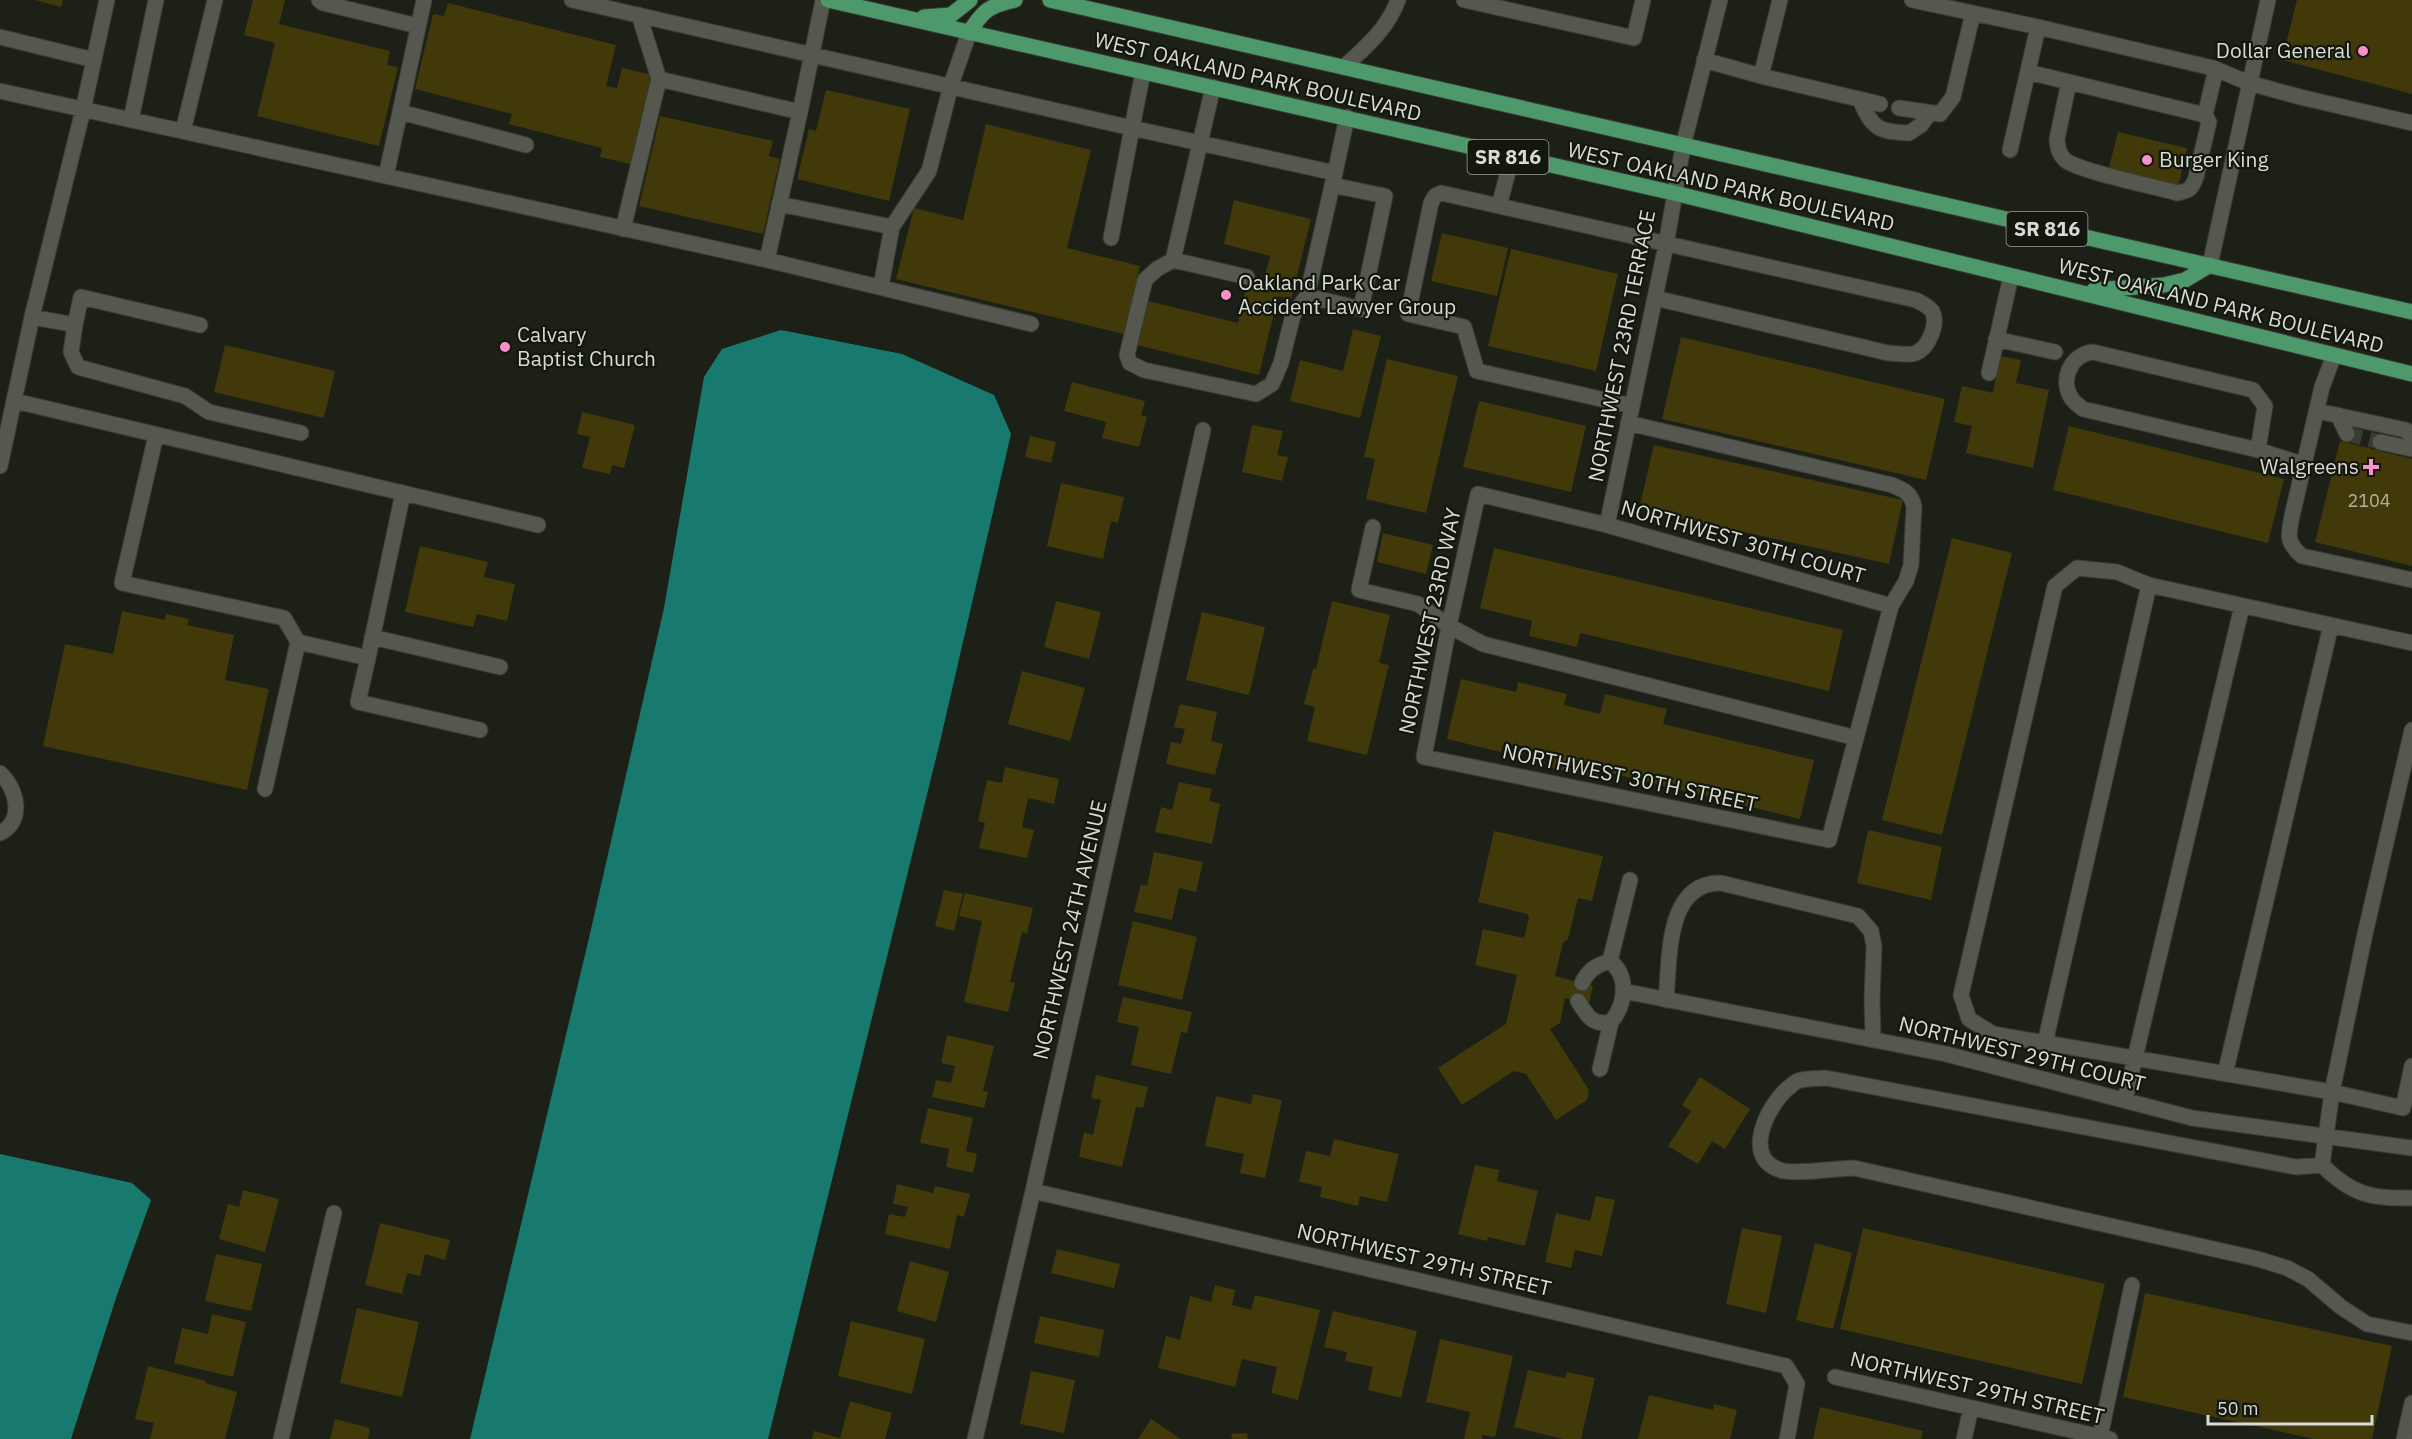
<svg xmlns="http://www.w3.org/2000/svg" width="2412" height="1439" viewBox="0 0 2412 1439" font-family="'IBM Plex Sans',sans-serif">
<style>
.water{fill:#187a6f}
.building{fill:#413909}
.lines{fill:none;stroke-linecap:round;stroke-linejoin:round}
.minor-tunnel{stroke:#383c34;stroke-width:15;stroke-dasharray:15 8;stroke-linecap:butt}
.minor-casing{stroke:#393c35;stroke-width:17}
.major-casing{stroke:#393c35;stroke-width:17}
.minor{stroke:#54584e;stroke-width:15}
.major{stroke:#4d996c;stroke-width:15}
.poi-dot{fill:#f890cc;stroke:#13170e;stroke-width:2}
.labels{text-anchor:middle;stroke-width:4.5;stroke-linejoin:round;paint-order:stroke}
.number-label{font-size:18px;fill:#b2b2a2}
.shield{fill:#13170e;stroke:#9da099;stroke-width:1.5}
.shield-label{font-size:20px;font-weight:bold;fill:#d8dbd5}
.poi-label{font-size:21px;fill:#d8dbd5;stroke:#13170e;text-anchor:start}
.street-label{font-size:21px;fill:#d8dbd5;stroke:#13170e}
</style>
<rect width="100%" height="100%" fill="#1c2017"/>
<path class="water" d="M781 330 902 354 994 395 1011 434 939 746 768 1439H470L589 938 664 608 704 377 722 349Z
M0 1154 132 1183 151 1200 116 1298 71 1439H0Z"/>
<path class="building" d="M35 0H63L61 7Z
M253 0H285L279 24 390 51 387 65 398 67 379 146 257 116 275 43 244 35Z
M2297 0H2412V94L2282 60Z
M448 3 616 45 606 86 617 88 622 68 653 75 630 164 600 157 602 148 509 124 512 114 415 89 433 14 444 16Z
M826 90 910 109 889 201 797 179 809 129 816 131Z
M660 116 773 141 769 156 780 159 763 234 639 206Z
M986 124 1091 150 1067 248 1140 266 1124 334 896 279 914 208 963 220Z
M2118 132 2187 148 2178 188 2108 171Z
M1234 200 1311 219 1291 300 1278 296 1259 375 1137 345 1148 301 1238 323 1246 288 1261 291 1270 256 1224 244Z
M1442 233 1508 248 1497 296 1431 281Z
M1511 249 1618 274 1596 371 1488 346Z
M1353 329 1381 336 1360 418 1290 401 1300 360 1343 371Z
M1681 337 1945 399 1926 480 1662 419Z
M225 345 335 371 324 418 214 392Z
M2000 356 2021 360 2016 383 2049 390 2033 468 1966 453 1972 426 1954 422 1962 386 1993 393Z
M1387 359 1458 376 1426 513 1366 499 1375 459 1364 457Z
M1072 382 1145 401 1141 415 1147 417 1139 447 1102 438 1106 422 1064 411Z
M1479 401 1586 426 1571 492 1463 467Z
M582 412 635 425 624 468 612 465 610 474 582 468 590 437 577 434Z
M1252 425 1283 431 1277 455 1288 457 1282 481 1242 472Z
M2069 426 2284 479 2268 543 2053 490Z
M1030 436 1056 442 1051 463 1025 457Z
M2340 441 2412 459V566L2315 542Z
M1654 445 1903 500 1889 564 1639 509Z
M1061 483 1124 497 1118 523 1111 521 1103 559 1047 546Z
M1383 533 1433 545 1426 574 1377 562Z
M1952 538 2012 553 1942 835 1882 820Z
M420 546 488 562 484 577 515 584 507 621 477 614 473 627 405 612Z
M1494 548 1843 630 1829 691 1580 633 1577 647 1529 636 1532 621 1480 608Z
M1056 601 1101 612 1089 659 1044 647Z
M1332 601 1390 615 1379 663 1389 665 1367 755 1307 741 1315 707 1304 704 1313 669H1316Z
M122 611 165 620 166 614 189 619 187 625 234 635 225 680 269 689 247 790 43 746 65 644 113 654Z
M1202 612 1265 627 1249 695 1186 680Z
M1022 671 1085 688 1070 741 1008 724Z
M1461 679 1516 692 1518 682 1567 694 1564 705 1600 714 1605 694 1667 709 1663 724 1814 760 1800 819 1599 770 1597 778 1549 767 1553 754 1504 742 1501 752 1447 739Z
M1180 704 1217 712 1211 741 1223 744 1215 775 1166 764 1171 742 1181 744 1185 729 1174 727Z
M1005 767 1059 779 1054 804 1028 798 1022 827 1034 830 1027 858 979 848 985 823 978 821 987 780 1002 783Z
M1179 782 1212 789 1209 801 1220 804 1212 844 1155 832 1161 807 1172 810Z
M1868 830 1942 847 1931 900 1857 883Z
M1494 831 1603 856 1592 901 1578 898 1568 939 1563 943 1555 976 1593 986 1589 1004 1565 998 1560 1023 1550 1029 1589 1090 1587 1100 1556 1120 1526 1074 1514 1071 1462 1105 1438 1068 1506 1024 1517 975 1475 965 1483 929 1524 938 1529 917 1527 914 1478 902Z
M1154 852 1203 862 1196 892 1179 888 1172 920 1134 912 1141 884 1147 886Z
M944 890 963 894 954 931 935 926Z
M965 893 1033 908 1027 934 1022 932 1010 982 1015 983 1008 1012 964 1002 982 921 959 916Z
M1133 921 1197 937 1182 1000 1118 985Z
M1123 997 1192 1012 1187 1033 1181 1032 1171 1074 1131 1065 1139 1027 1117 1022Z
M947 1035 994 1046 983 1091 988 1092 984 1108 932 1097 936 1080 951 1083 955 1066 941 1063Z
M1096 1075 1148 1087 1143 1108 1136 1107 1122 1167 1079 1157 1084 1132 1093 1135 1101 1100 1091 1098Z
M1700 1077 1750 1109 1725 1149 1712 1141 1698 1164 1668 1146 1691 1111 1682 1105Z
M1253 1094 1282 1100 1265 1178 1240 1173 1244 1154 1205 1146 1216 1096 1251 1104Z
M928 1108 973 1118 966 1151 977 1154 973 1173 946 1167 949 1149 920 1143Z
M1334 1139 1399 1154 1387 1202 1360 1196 1358 1206 1320 1197 1322 1187 1299 1182 1306 1151 1330 1156Z
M1475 1165 1499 1170 1497 1181 1538 1191 1525 1246 1488 1237 1487 1241 1458 1234Z
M897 1184 933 1193 935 1186 970 1194 964 1217 957 1215 950 1249 885 1234 889 1214 905 1217 908 1207 893 1204Z
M243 1190 279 1199 265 1252 219 1239 228 1204 239 1207Z
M1596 1196 1615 1200 1602 1256 1575 1250 1571 1268 1545 1262 1556 1213 1590 1221Z
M380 1223 450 1240 445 1260 425 1254 420 1276 407 1273 402 1294 365 1285Z
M1742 1228 1782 1236 1766 1313 1726 1304Z
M1863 1228 2105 1284 2082 1384 1840 1329Z
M1815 1243 1852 1253 1833 1329 1796 1320Z
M1057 1249 1120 1264 1114 1288 1051 1273Z
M216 1254 262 1264 251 1311 205 1301Z
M910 1261 949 1272 936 1322 897 1311Z
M1215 1285 1235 1290 1232 1305 1251 1310 1255 1295 1320 1310 1298 1400 1271 1393 1277 1367 1242 1359 1235 1387 1158 1368 1166 1336 1180 1340 1190 1296 1211 1302Z
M2145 1293 2392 1346 2372 1439H2314L2123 1397Z
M357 1308 419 1322 402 1397 340 1383Z
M1333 1311 1417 1331 1401 1398 1368 1390 1373 1367 1345 1361 1347 1352 1324 1347Z
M212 1314 246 1322 233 1377 174 1363 182 1328 208 1334Z
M1040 1316 1104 1330 1099 1357 1034 1343Z
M851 1321 925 1339 912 1394 838 1376Z
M1440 1339 1513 1356 1495 1437 1482 1435V1439H1464L1470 1412 1426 1402Z
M148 1366 206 1381 205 1383 237 1392 225 1439H150L154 1423 135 1419Z
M1528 1370 1565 1378 1567 1372 1595 1378 1581 1439H1563L1514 1427Z
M1031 1371 1075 1380 1064 1433 1020 1424Z
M1649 1395 1713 1410 1714 1404 1737 1410 1730 1439H1638Z
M850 1401 892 1413 885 1439H812L814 1431 840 1438Z
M1820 1407 1923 1431 1921 1439H1813Z
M335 1419 370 1428 368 1439H330Z
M1151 1419 1181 1439H1138Z
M1247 1433 1248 1439H1232L1231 1434Z"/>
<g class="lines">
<path class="minor-tunnel" d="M2347 434 2380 442"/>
<defs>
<path id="minor" d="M319 0 323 3 418 26
M572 0 1132 128 1111 238
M1464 0 1634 38 1643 0
M1912 0 2038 27
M639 15 659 79 800 112 823 0
M0 37 94 60
M1704 60 1761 76 1780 0
M1344 67C1366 47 1388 28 1398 0
M1143 72 1132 128 1335 173 1347 117
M2028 72 2205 115
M1761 76 1880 104
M2069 82 2057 139C2057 147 2059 154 2065 160 2081 172 2153 186 2177 193 2189 191 2192 189 2196 177L2209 122 2205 115 2216 69
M1213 87 1173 260 1247 277
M0 91 767 260 1031 324
M1860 100C1872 128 1878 132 1909 133L1921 125 1929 114
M1899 108 1940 114 1953 97 1973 13
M400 112 424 0
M131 120 156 0
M183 131 215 0
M2010 150 2038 27 2213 68 2249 83 2300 97 2412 123
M1512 157 1499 206 1916 300C1922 303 1928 306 1932 311 1939 324 1928 348 1916 353 1909 356 1896 353 1888 353L1655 298
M386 176 400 112 526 145
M779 204 892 227
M1499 206 1441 193 1435 196 1431 203 1408 314 1464 327 1477 371 1632 406
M623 229 659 79
M767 260 800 112
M1173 260 1157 269 1145 280 1127 355 1130 363 1144 370 1256 394 1272 384 1281 363 1293 315 1307 296 1335 173
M2210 265 2268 0
M881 286 892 227 929 171 951 85 969 33
M1307 296 1361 309 1385 196 1332 185
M32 317 75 325 81 297 200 325
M75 325 71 352 78 367 185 396 209 412 301 433
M1996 339 2055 352
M2334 355 2322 387 2292 516C2288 536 2286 542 2302 556L2412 580
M1989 373 2011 276
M15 401 403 493 368 658 298 642 284 618 122 583 156 435
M2317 411 2406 430 2412 438
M2338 415 2347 434
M1628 423 1892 485C1904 490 1911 493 1914 506L1911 565 1906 581 1891 606 1829 840 1424 757 1449 626 1478 494 1607 525 1891 606
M2380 442 2412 449
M2258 450 2265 406 2253 390 2093 352C2071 354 2059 380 2072 399 2075 403 2079 406 2083 409L2258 450 2305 465
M0 466 32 317 83 110 107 0
M403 493 538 525
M1607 525 1666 245 1683 146 1720 0
M1373 527 1359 590 1418 604 1449 626 1483 644 1856 738
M372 637 500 667
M2412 643 2149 585 2117 572 2077 568 2055 586 1961 995 1969 1019 1993 1034 2332 1092 2365 934 2412 730
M368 658 358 702 480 730
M0 773C17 788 25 821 0 833
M265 789 298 642
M1610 961 1630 880
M1623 991 1946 1054 2192 1118 2412 1148
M1666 1000C1670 960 1665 882 1721 883L1858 916 1871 931 1874 946 1872 999 1873 1040
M1578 1001C1587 1016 1593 1026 1611 1022 1626 1004 1629 976 1610 961 1597 965 1588 970 1582 983
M2045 1043 2149 585
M1600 1069 1611 1022
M2225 1074 2331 625
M2125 1100 2242 606
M2322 1165 2332 1092 2403 1108 2412 1066
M1033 1191 1786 1366 1797 1384 1787 1439
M2412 1198C2372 1199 2352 1195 2322 1165L2296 1167 1826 1078C1817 1079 1806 1078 1798 1081 1794 1082 1790 1087 1787 1089 1768 1106 1741 1157 1780 1170 1796 1175 1835 1168 1854 1168L2258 1259 2287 1268 2308 1279 2341 1307 2367 1324 2412 1333
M1835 1377 2110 1439
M2100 1437 2132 1285
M281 1439 334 1213
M975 1439 1033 1191 1203 430
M1964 1439 1971 1408
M2404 1439 2412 1403"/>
<path id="major" d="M828 0 1674 193 2412 374
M1050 0 2412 312
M924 17 951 15 970 0
M969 33C983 10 989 6 1015 0
M2094 290 2164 285 2185 280 2210 265"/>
</defs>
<use href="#minor" class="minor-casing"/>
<use href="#major" class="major-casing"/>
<use href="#minor" class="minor"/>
<use href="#major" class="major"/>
</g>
<g class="poi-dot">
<circle cx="2363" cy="51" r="6"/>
<circle cx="2147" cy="160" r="6"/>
<circle cx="1226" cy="295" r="6"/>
<circle cx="505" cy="347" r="6"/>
<path d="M2368 458h6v6h6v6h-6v6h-6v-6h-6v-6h6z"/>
</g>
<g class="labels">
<g class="number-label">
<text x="2369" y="507">2104</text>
</g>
<g class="shield">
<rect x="1467.5" y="140" width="81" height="34" rx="4.5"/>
<rect x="2006.5" y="212" width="81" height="34" rx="4.5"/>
</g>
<g class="shield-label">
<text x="1508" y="164">SR 816</text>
<text x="2047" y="236">SR 816</text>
</g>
<g class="poi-label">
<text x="2351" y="58" text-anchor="end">Dollar General</text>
<text x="2159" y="167">Burger King</text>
<text x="1238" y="290">Oakland Park Car<tspan x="1238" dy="24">Accident Lawyer Group</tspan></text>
<text x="517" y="342">Calvary<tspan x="517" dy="24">Baptist Church</tspan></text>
<text x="2359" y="474" text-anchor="end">Walgreens</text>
</g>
<g class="street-label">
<text transform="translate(1258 77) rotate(13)" y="7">WEST OAKLAND PARK BOULEVARD</text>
<text transform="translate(1731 187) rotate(13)" y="7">WEST OAKLAND PARK BOULEVARD</text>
<text transform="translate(2221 306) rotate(14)" y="7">WEST OAKLAND PARK BOULEVARD</text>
<text transform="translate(1622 346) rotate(-79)" y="7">NORTHWEST 23RD TERRACE</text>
<text transform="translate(1743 542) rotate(16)" y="7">NORTHWEST 30TH COURT</text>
<text transform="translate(1430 621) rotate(-78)" y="7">NORTHWEST 23RD WAY</text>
<text transform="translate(1630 778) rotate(12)" y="7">NORTHWEST 30TH STREET</text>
<text transform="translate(1070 930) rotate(-77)" y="7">NORTHWEST 24TH AVENUE</text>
<text transform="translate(2022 1054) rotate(14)" y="7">NORTHWEST 29TH COURT</text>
<text transform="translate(1424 1260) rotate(13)" y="7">NORTHWEST 29TH STREET</text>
<text transform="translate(1977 1388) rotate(13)" y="7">NORTHWEST 29TH STREET</text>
</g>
</g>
<path d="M2208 1415v9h164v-9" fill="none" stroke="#d8dbd5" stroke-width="3"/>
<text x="2217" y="1415" font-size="18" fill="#d8dbd5" stroke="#13170e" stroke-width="4.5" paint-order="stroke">50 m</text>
</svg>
